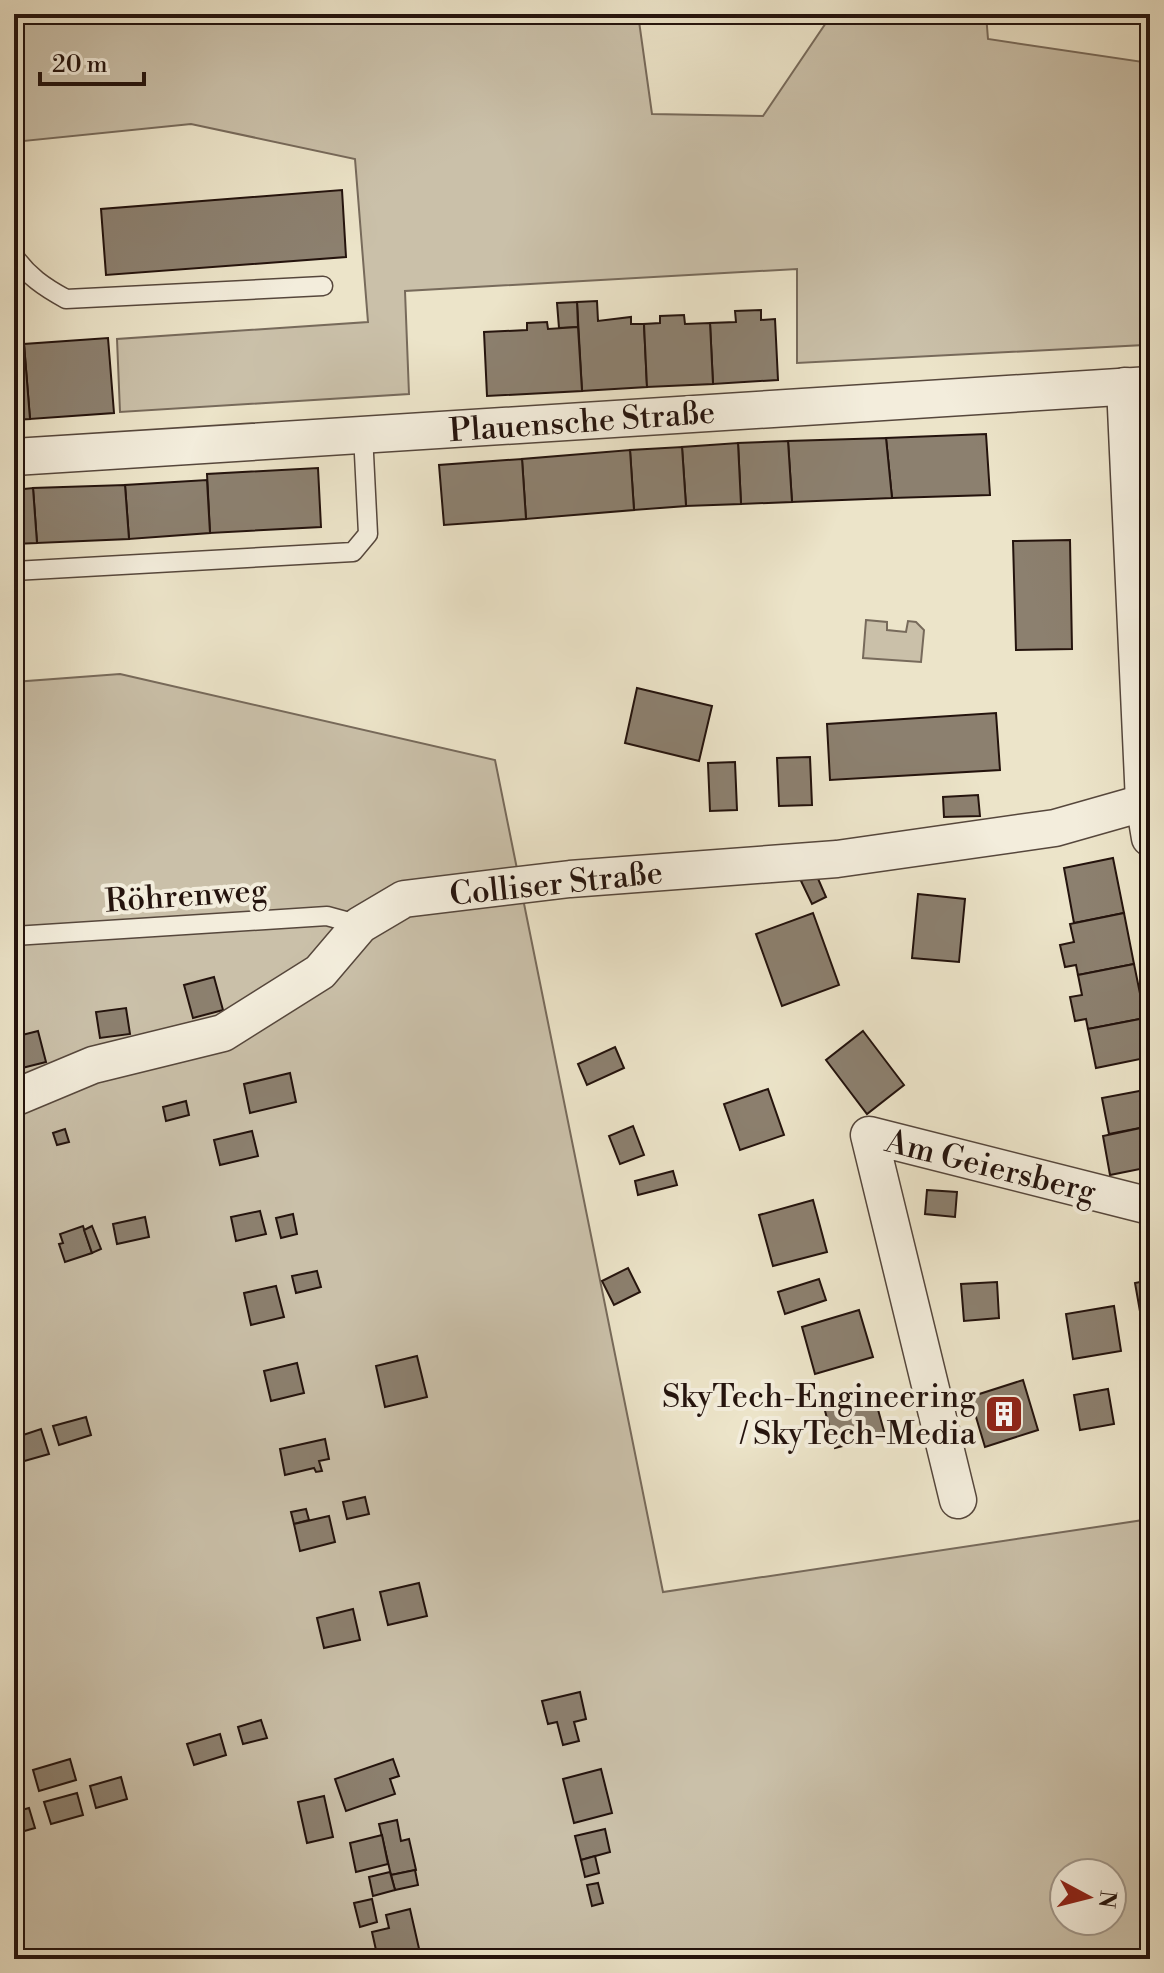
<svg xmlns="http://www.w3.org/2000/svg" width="1164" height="1973" font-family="'Libre Bodoni',serif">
  <rect width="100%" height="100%" fill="#ece4c9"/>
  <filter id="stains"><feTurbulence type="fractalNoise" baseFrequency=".0025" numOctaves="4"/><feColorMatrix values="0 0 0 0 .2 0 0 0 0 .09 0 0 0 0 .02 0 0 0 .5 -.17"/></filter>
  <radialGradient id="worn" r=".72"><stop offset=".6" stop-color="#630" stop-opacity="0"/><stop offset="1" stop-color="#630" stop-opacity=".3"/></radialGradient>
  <g fill="#cac0a9" stroke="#776a5b" stroke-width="2" fill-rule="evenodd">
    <polygon points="14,14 638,14 652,114 763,116 832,14 986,14 988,39 1150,63 1150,226 1145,227 1144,345 797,363 797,269 405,291 409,394 120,412 117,339 368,322 355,159 191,124 14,142"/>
    <polygon points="866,620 887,622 887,630 906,632 908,621 916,622 924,630 921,662 863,658"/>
    <path d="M120,674L495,760L663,1592L1150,1519V1959H14V682ZM1064,1873H1112V1921H1064Z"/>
  </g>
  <g fill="#8c806f" stroke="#24130d" stroke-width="2">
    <polygon points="342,190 346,257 106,275 101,209"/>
    <polygon points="597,301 598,321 631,317 631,324 644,324 647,387 582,391 577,302"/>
    <polygon points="577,302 578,327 559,328 557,303"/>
    <polygon points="761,310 761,320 775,319 778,380 713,384 710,323 736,322 735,311"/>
    <polygon points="684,315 685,324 710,323 713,384 647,387 644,324 660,323 660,316"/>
    <polygon points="547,322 548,329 578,327 582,391 487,396 484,332 527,330 527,323"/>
    <polygon points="108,338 114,413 30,419 24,344"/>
    <polygon points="24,344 30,419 14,420 14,345"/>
    <polygon points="986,434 990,495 892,498 886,438"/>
    <polygon points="886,438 892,498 792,502 788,441"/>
    <polygon points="788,441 792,502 741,504 738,443"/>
    <polygon points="738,443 741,504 686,506 682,447"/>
    <polygon points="682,447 686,506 634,510 630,450"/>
    <polygon points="630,450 634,510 526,519 522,459"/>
    <polygon points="522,459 526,519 444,525 439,465"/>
    <polygon points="318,468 321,527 210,533 207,474"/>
    <polygon points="207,480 210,533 129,539 125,485"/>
    <polygon points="125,485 129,539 37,543 33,488"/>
    <polygon points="33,488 37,543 14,544 14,490"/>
    <polygon points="1070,540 1072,649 1016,650 1013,541"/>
    <polygon points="637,688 712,706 699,761 625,743"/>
    <polygon points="996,713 1000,770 830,780 827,724"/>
    <polygon points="810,757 812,805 779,806 777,758"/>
    <polygon points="735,762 737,810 710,811 708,763"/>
    <polygon points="978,795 980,816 944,817 943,797"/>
    <polygon points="1113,858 1124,913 1074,923 1064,868"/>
    <polygon points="816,874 826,897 812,904 801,881"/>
    <polygon points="918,894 965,899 959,962 912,958"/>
    <polygon points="813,913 839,985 782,1006 756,934"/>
    <polygon points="1124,913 1134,964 1078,975 1076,965 1065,967 1060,945 1074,942 1070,924"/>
    <polygon points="1134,964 1145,1018 1088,1029 1086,1019 1075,1021 1070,997 1082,995 1078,975"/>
    <polygon points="214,977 223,1010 193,1018 184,985"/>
    <polygon points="126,1008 130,1034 100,1038 96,1012"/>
    <polygon points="1145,1018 1150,1057 1096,1068 1088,1029"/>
    <polygon points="38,1031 46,1062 18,1069 14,1053 14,1037"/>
    <polygon points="863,1031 904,1085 867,1114 826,1060"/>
    <polygon points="615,1047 624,1068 587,1085 578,1064"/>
    <polygon points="290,1073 296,1102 250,1113 244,1084"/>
    <polygon points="768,1089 784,1135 740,1150 724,1104"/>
    <polygon points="1150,1089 1150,1126 1109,1134 1102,1098"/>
    <polygon points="186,1101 189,1115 166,1121 163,1107"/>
    <polygon points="633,1126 644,1155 620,1164 609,1136"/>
    <polygon points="1150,1126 1150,1167 1110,1175 1103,1136"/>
    <polygon points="65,1129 69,1142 57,1145 53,1133"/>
    <polygon points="252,1131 258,1156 220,1165 214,1140"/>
    <polygon points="673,1171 677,1185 638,1195 635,1181"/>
    <polygon points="927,1190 957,1192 955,1217 925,1214"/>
    <polygon points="813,1200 827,1252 773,1266 759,1215"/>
    <polygon points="260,1211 266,1234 236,1241 231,1217"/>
    <polygon points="293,1214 297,1234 281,1238 276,1218"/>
    <polygon points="145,1217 149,1237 117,1244 113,1224"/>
    <polygon points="83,1226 92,1253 65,1262 59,1244 63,1243 60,1234"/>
    <polygon points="92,1226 101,1249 92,1253 84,1230"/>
    <polygon points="628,1268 640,1292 614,1305 602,1281"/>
    <polygon points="317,1271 321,1287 296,1293 292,1276"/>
    <polygon points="819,1279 826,1300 785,1314 778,1292"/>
    <polygon points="1150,1280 1150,1368 1135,1283"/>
    <polygon points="997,1282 999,1318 964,1321 961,1284"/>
    <polygon points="276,1286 284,1317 251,1325 244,1293"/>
    <polygon points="1114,1306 1121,1351 1073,1359 1066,1314"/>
    <polygon points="859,1310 873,1357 815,1374 802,1327"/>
    <polygon points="417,1356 427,1397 385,1407 376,1366"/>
    <polygon points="297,1363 304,1393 271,1401 264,1371"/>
    <polygon points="1023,1380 1038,1430 985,1447 970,1397"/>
    <polygon points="1108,1389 1114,1424 1080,1430 1074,1395"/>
    <polygon points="874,1395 885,1435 835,1448 824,1407"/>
    <polygon points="86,1417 91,1435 59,1445 53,1426"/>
    <polygon points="41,1429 49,1454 14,1464 14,1438"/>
    <polygon points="325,1439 329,1459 319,1461 322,1471 316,1472 314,1468 285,1475 280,1449"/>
    <polygon points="365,1497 369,1514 347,1519 343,1502"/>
    <polygon points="306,1509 309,1520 294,1524 291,1512"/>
    <polygon points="329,1516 335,1542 300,1551 294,1524"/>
    <polygon points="419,1583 427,1616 388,1625 380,1592"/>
    <polygon points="353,1609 360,1640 324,1648 317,1618"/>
    <polygon points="580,1692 586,1719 574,1722 579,1741 563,1745 557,1722 548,1724 542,1701"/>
    <polygon points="261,1720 267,1738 243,1744 238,1727"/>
    <polygon points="220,1734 226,1755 194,1765 187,1744"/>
    <polygon points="70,1759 76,1780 39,1791 33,1770"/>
    <polygon points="393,1759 399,1776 390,1779 395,1794 346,1811 335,1779"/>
    <polygon points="601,1769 612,1813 574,1823 563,1779"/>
    <polygon points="121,1777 127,1799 96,1808 90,1786"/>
    <polygon points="16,1779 23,1803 14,1806 14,1780"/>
    <polygon points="77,1793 83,1815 51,1824 44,1802"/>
    <polygon points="324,1796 333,1837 307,1843 298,1802"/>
    <polygon points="29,1808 35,1828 14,1834 14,1812"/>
    <polygon points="397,1820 401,1841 409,1839 416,1870 391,1875 379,1824"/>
    <polygon points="605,1829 610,1852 581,1860 575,1836"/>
    <polygon points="382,1835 388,1864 356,1872 350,1843"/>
    <polygon points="595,1856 599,1873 585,1877 581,1860"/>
    <polygon points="415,1870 418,1885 395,1890 391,1875"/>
    <polygon points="390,1872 395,1890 373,1896 369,1877"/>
    <polygon points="598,1883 603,1903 592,1906 587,1885"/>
    <polygon points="372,1899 377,1922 360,1927 354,1903"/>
    <polygon points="410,1909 420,1953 392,1959 378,1959 372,1932 389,1928 386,1915"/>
  </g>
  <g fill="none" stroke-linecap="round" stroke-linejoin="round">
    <defs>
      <g id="lane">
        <path d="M14,256C28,276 44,287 66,299L323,286"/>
        <polyline points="14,571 353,552 368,534 363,434"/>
        <polyline points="14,936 327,916 360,925"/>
      </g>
      <g id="street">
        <polyline points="1125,386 1144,802 1150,838"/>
        <polyline points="14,457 1150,385"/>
        <polyline points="14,1098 93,1065 223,1033 320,972 360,925 404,899 570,879 837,859 1055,828 1150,801"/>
        <polyline points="958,1500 869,1135 1150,1206"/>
      </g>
    </defs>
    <use href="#lane" stroke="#56473c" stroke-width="21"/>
    <use href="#street" stroke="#56473c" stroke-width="39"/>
    <use href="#lane" stroke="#f3eddc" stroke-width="18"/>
    <use href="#street" stroke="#f3eddc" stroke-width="36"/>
  </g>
  <defs>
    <symbol id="building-square" viewBox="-11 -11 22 22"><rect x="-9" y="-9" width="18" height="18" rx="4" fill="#8f2418" stroke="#f3eddc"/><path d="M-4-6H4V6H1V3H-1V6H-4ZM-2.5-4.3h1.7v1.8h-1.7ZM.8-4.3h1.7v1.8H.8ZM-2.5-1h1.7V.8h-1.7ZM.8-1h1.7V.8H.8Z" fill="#fff"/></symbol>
  </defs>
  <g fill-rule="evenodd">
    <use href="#building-square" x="982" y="1392" width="44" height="44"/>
  </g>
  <g text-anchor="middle" stroke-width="8" stroke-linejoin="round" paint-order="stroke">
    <g font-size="32" fill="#24130d" stroke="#f3eddc">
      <text transform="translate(582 421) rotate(-4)" y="11">Plauensche Straße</text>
      <text transform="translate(556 883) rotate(-6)" y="11">Colliser Straße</text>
      <text transform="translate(186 895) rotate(-4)" y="11">Röhrenweg</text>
      <text transform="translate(991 1166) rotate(14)" y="11">Am Geiersberg</text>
    </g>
    <g font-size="32" fill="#24130d" stroke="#f3eddc" text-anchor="end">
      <text x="976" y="1407">SkyTech-Engineering<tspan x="976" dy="37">/ SkyTech-Media</tspan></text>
    </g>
  </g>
  <rect width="1164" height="1973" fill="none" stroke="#ece4c9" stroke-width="48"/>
  <rect x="16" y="16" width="1132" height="1941" fill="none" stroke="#24130d" stroke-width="4"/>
  <rect x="24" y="24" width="1116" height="1925" fill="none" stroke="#24130d" stroke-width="2"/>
  <g transform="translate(1088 1897) rotate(97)"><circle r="38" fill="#f3eddc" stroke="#a09689" stroke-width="2"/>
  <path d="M0-6L14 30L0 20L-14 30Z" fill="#8f2418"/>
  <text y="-12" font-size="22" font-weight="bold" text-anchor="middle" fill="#24130d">N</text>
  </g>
  <path d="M40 72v12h104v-12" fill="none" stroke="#24130d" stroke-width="4"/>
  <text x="52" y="72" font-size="24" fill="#24130d" stroke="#f3eddc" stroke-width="6" paint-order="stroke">20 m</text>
  <rect width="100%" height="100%" filter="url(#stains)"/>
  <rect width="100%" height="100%" fill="url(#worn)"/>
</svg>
